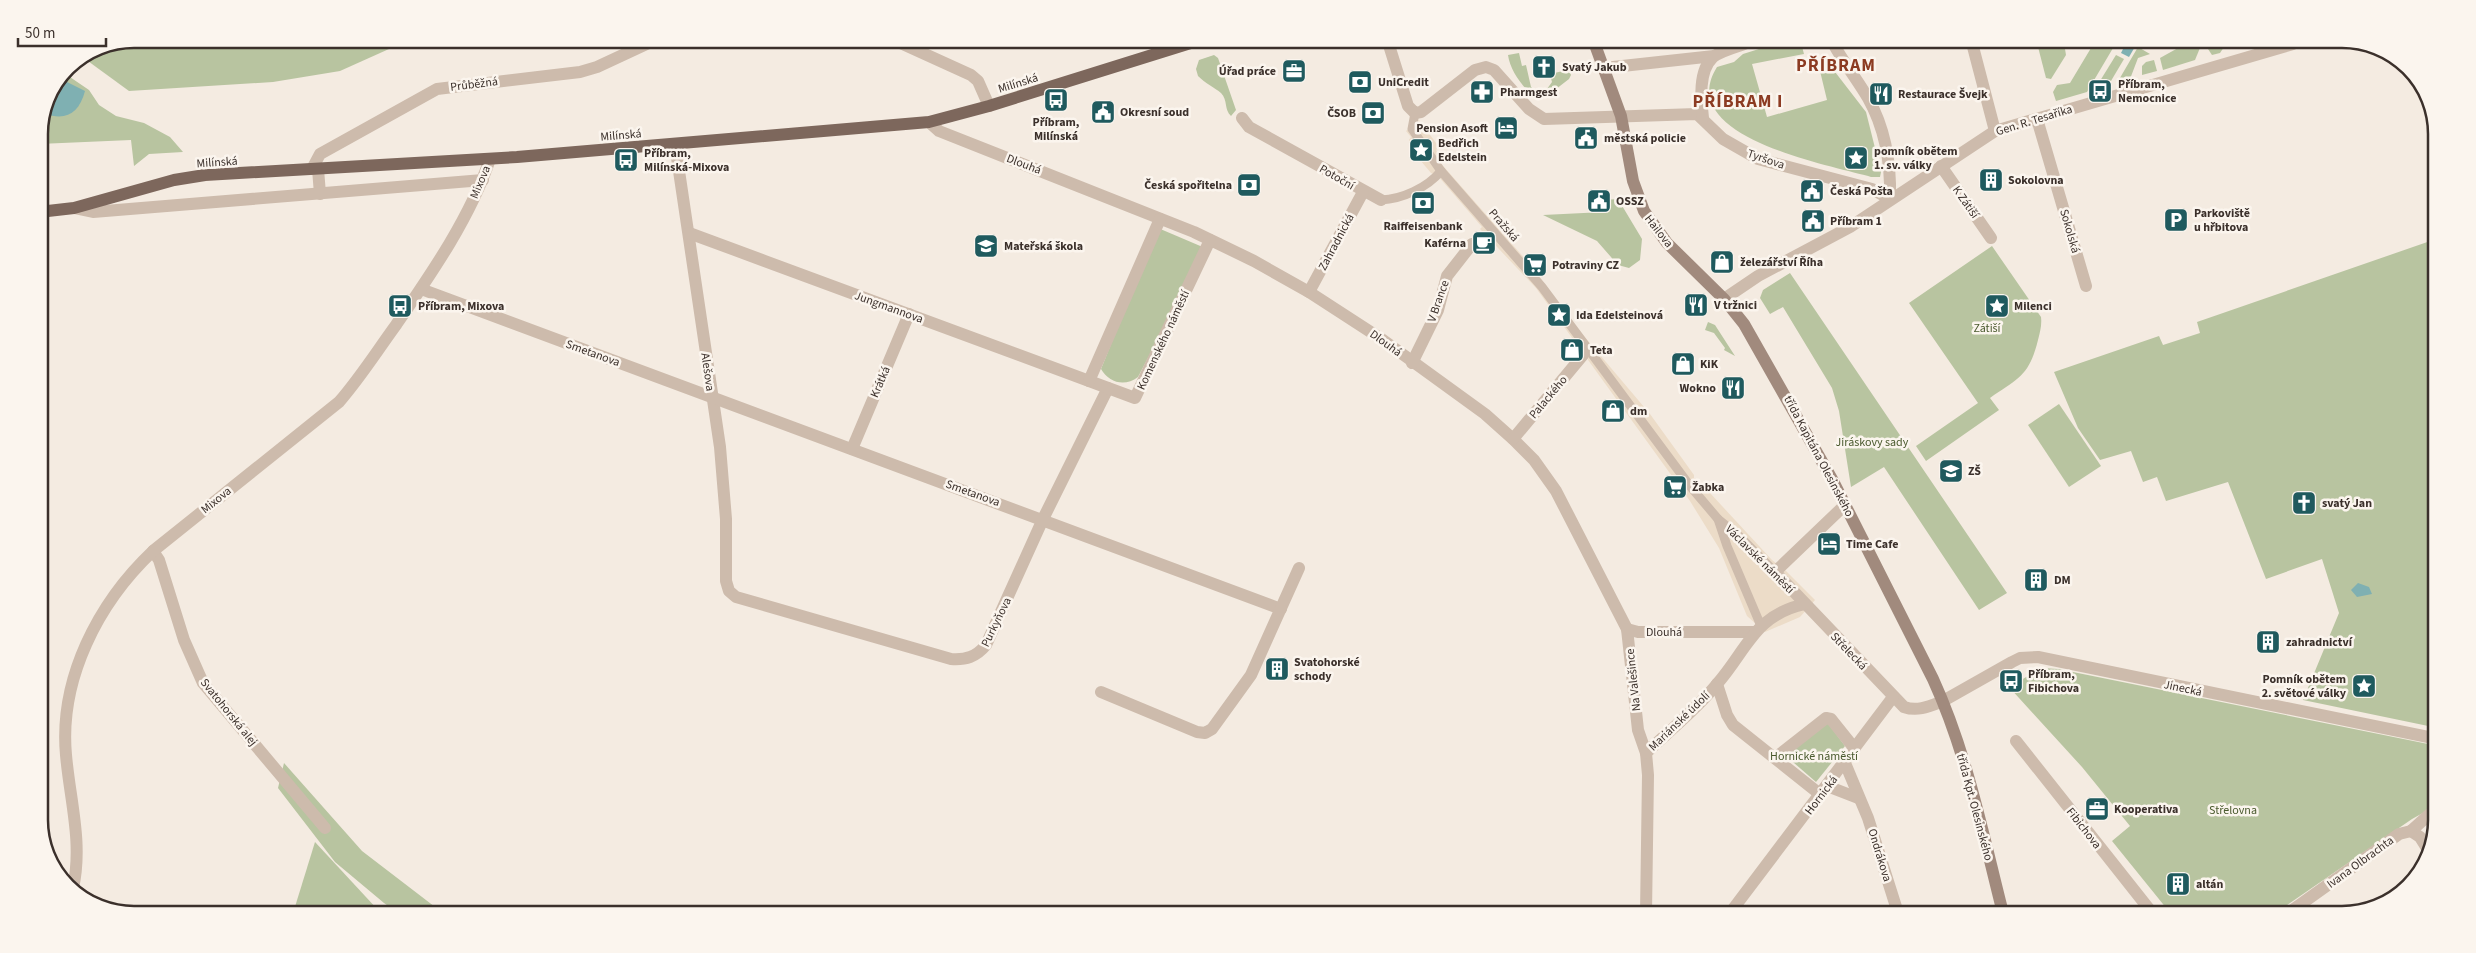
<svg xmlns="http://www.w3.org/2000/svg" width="2476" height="953" font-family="'Source Sans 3',sans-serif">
  <rect width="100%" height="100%" fill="#f4ebe1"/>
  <g fill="#b8c4a0">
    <polygon points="133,39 381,39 389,49 340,71 273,82 129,91 81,56 97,46"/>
    <path d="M1778,43H1801L1804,54L1752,64L1767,117L1827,100L1820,71L1832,68L1866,112L1881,172L1880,177H1871C1829,165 1673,137 1717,67L1734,62L1743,54Z"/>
    <polygon points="2037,43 2064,43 2066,55 2051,79 2046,78"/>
    <polygon points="2094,43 2116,43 2087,92 2056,101 2053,92 2057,85 2070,83"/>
    <polygon points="2187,43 2202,43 2195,60 2163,70 2160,58"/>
    <polygon points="2208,43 2226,44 2220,53 2212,55 2208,49"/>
    <polygon points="2138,47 2150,54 2138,58 2130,79 2117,83"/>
    <path d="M1519,53L1522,66L1526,65L1531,87L1538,92L1547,89L1552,82L1550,74L1563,71L1562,68L1569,70L1571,75L1569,79L1547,96L1534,97C1523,87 1510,71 1508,55Z"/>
    <path d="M1214,55L1218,58L1236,110L1231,116C1224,110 1228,100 1221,93C1215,88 1205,83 1198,76L1196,69L1199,60Z"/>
    <polygon points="2116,55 2124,59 2108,86 2095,89"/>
    <polygon points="2154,60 2157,71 2142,75 2142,66 2146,62"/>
    <polygon points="64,73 89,90 99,105 116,116 144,123 170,137 183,152 149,154 134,166 131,140 39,144 39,127"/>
    <polygon points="1618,199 1642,239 1640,260 1629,268 1618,265 1597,241 1543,215 1604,212 1603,200"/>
    <path d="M1158,228L1205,248L1138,377C1125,387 1109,383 1101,369Z"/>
    <polygon points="2436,239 2433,727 2303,700 2339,613 2322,559 2266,579 2228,482 2166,501 2157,477 2143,482 2131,451 2100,460 2078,428 2054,372 2159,336 2163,345 2200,333 2197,322"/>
    <path d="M1992,246L2041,317C2042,325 2040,332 2038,340C2029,376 2019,378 1990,398L1999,410L1926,461L1916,446L1978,403L1909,303Z"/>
    <polygon points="1790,273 2007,593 1979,610 1884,467 1851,487 1839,411 1832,388 1783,307 1770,314 1760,298 1763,290"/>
    <polygon points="1708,322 1715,325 1735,356 1724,350 1725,348 1714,333 1705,330"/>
    <polygon points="2059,404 2101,466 2069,487 2028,425"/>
    <polygon points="2042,668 2058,669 2433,745 2432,808 2412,819 2274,914 2171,914 2112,841 2130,826 2082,767 2009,687"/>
    <polygon points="1827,722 1845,746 1816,782 1786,756"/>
    <polygon points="284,763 362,851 439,910 394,910 384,903 335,862 278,788"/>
    <polygon points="315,842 378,910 294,910"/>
  </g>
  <polygon fill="#ecdcc8" points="1419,120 1439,147 1436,150 1440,156 1437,159 1534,269 1572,322 1650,414 1694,475 1694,478 1698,480 1772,560 1786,571 1815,600 1800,617 1765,632 1747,616 1719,548 1690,501 1536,288 1480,229 1482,227 1438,176 1431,173 1415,154 1409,140 1411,137 1406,131"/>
  <g fill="#7fb0b2">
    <polygon points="2126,43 2136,45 2129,57 2121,53"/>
    <path d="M61,79L85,91C79,113 67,121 45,114Z"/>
    <polygon points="2358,583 2369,587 2372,594 2357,597 2351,590"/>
  </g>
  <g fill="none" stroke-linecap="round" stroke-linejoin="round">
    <g stroke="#cdbbac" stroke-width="9">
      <polyline points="1415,113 1412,129 1441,171 1542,287 1690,486 1718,519 1739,536 1775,572"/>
      <path d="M1381,200C1402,199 1427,188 1441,171"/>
      <polyline points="1718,519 1727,546 1761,626"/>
    </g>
    <g stroke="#cdbbac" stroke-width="12">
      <polyline points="894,40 971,75 978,81 989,106"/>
      <polyline points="1388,42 1408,106 1415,113 1421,112 1475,70 1486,67 1494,70 1529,109 1544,119 1697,114 1723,139 1758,159 1872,189 1890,199"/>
      <path d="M1833,43C1843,62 1857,79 1868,98C1885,128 1891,165 1890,199"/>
      <polyline points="1972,43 1995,131"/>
      <polyline points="1604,68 1714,56"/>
      <polyline points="1242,118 1249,127 1381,200"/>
      <path d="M1703,118C1701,100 1698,71 1713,57C1722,50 1740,46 1750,42"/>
      <polyline points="2037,119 2086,286"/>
      <polyline points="929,122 939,131 1194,232 1254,261 1309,292 1383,340 1485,414 1513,439 1534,460 1556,491 1627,629 1638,730 1646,753 1648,775 1646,913"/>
      <path d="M675,144L720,447L726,519V581L729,591L736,597L951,659C966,660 976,657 986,645L1043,519L1108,388"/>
      <polyline points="1941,166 1991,238"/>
      <polyline points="312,169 320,154 437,89 580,72 597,67 655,40"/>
      <polyline points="318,169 320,194"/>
      <polyline points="74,208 93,212 483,180"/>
      <polyline points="689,233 1135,398 1210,240"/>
      <polyline points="421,289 1281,609"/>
      <polyline points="1309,292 1363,192"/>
      <polyline points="1724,299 1758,276 1850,227 1995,131 2293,44"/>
      <polyline points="1412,363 1438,310 1447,276 1472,244"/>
      <polyline points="1089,381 1160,219"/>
      <polyline points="1513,439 1583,355"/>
      <polyline points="852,449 909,314"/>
      <path d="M1845,505L1775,572L1904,707C1918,712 1930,706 1943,701"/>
      <polyline points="153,551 159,560 184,640 203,683 325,828"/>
      <polyline points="1627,629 1638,632 1754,632"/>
      <polyline points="1717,684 1727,715 1733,725 1821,795"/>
      <polyline points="1101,692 1197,732 1205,733 1212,729 1251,675 1299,568"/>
      <polyline points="2016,741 2153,914"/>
      <path d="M1646,753C1669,731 1697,709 1717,684C1747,650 1754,615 1805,604"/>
      <polyline points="1775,758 1826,718 1831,719 1855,749"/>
      <polyline points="1845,763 1868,818 1898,913"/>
      <polyline points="1827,786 1858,798"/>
      <polyline points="2411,831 2420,837 2430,853"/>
      <polyline points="2411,831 2432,812"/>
      <polyline points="1730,913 1893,697"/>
      <polyline points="2287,914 2399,834 2411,831"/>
    </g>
    <g stroke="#cdbbac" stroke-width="12">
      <polyline points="1943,701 2012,662 2020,658 2038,657 2433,738"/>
      <path d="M73,888C83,843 70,801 66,755C59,679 98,603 153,551L339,402C360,378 377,351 396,325C431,274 470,218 490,159"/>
    </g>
    <path stroke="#a18a7d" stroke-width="12" d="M1594,42L1621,116L1633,181L1644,211L1667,243L1724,299L1744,324L1833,481L1933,679C1967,753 1983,835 2003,913"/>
    <polyline stroke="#7d675c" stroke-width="12" points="39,212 74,208 174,180 205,175 517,157 929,122 989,106 1197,41"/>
  </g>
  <defs>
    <symbol id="church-square" viewBox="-11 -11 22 22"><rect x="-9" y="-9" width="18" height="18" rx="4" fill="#1f5a5e" stroke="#fbf5ee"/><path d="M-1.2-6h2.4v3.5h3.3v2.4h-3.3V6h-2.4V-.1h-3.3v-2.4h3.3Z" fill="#fff"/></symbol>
    <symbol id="office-square" viewBox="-11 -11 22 22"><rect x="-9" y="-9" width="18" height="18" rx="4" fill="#1f5a5e" stroke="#fbf5ee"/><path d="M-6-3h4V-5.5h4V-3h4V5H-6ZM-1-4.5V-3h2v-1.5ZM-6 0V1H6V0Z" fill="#fff"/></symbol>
    <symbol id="bank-square" viewBox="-11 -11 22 22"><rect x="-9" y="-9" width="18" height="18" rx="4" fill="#1f5a5e" stroke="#fbf5ee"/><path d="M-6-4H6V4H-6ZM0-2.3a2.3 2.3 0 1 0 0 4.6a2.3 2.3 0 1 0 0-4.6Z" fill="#fff"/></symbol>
    <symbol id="bus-square" viewBox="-11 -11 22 22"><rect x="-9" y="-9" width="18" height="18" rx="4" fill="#1f5a5e" stroke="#fbf5ee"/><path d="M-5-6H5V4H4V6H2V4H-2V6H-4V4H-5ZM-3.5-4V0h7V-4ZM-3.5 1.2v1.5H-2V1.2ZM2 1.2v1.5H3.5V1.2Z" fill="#fff"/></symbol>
    <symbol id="pharmacy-square" viewBox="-11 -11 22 22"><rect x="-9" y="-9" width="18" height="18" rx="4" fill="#1f5a5e" stroke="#fbf5ee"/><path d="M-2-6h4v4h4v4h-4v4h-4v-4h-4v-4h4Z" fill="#fff"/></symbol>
    <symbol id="restaurant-square" viewBox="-11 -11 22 22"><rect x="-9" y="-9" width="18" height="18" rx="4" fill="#1f5a5e" stroke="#fbf5ee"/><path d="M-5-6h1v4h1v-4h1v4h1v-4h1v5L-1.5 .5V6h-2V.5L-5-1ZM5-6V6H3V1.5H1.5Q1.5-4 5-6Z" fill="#fff"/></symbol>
    <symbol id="civic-square" viewBox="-11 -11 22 22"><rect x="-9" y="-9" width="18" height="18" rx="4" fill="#1f5a5e" stroke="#fbf5ee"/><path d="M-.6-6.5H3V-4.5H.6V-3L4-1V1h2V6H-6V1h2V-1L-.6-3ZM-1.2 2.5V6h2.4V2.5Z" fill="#fff"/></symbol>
    <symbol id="hotel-square" viewBox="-11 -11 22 22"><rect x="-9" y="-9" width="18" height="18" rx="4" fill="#1f5a5e" stroke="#fbf5ee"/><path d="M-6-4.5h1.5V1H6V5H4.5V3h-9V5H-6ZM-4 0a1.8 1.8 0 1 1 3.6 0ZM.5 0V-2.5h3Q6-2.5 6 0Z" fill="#fff"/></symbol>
    <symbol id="sight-square" viewBox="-11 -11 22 22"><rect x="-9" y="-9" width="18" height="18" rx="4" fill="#1f5a5e" stroke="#fbf5ee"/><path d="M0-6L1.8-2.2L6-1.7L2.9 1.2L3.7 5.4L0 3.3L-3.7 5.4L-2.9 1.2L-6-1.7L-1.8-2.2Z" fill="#fff"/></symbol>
    <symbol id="building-square" viewBox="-11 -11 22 22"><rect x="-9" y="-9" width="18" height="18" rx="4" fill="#1f5a5e" stroke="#fbf5ee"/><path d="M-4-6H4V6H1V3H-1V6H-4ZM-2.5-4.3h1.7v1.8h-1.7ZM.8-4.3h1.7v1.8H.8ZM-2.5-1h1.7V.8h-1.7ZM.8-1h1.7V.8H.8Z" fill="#fff"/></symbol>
    <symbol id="parking-square" viewBox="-11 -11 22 22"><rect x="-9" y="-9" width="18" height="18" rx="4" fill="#1f5a5e" stroke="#fbf5ee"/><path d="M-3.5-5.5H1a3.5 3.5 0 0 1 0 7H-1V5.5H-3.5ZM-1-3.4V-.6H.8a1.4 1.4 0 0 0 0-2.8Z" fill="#fff"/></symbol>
    <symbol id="cafe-square" viewBox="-11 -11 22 22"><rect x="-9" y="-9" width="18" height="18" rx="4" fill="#1f5a5e" stroke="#fbf5ee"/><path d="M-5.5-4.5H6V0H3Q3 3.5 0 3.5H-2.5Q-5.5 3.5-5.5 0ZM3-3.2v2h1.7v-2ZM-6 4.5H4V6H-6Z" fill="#fff"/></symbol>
    <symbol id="school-square" viewBox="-11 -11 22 22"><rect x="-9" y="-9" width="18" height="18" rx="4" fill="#1f5a5e" stroke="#fbf5ee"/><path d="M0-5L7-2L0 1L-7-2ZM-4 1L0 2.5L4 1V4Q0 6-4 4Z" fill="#fff"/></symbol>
    <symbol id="shop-square" viewBox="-11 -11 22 22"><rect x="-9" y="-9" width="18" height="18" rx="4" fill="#1f5a5e" stroke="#fbf5ee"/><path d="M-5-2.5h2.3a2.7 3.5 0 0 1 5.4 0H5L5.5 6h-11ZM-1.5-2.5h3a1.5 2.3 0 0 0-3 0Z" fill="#fff"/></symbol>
    <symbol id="supermarket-square" viewBox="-11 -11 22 22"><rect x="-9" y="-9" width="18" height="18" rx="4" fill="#1f5a5e" stroke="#fbf5ee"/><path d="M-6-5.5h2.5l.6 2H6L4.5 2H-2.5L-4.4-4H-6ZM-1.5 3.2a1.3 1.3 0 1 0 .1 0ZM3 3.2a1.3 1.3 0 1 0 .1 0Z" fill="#fff"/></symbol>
  </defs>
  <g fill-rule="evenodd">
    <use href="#church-square" x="1530" y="53" width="28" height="28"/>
    <use href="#office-square" x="1280" y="57" width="28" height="28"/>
    <use href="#bank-square" x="1346" y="68" width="28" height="28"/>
    <use href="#bus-square" x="2086" y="77" width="28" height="28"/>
    <use href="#pharmacy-square" x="1468" y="78" width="28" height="28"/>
    <use href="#restaurant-square" x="1867" y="80" width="28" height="28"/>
    <use href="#bus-square" x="1042" y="86" width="28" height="28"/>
    <use href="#civic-square" x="1089" y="98" width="28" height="28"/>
    <use href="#bank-square" x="1359" y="99" width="28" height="28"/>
    <use href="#hotel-square" x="1492" y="114" width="28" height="28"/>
    <use href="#civic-square" x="1572" y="124" width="28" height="28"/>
    <use href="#sight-square" x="1407" y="136" width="28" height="28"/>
    <use href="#sight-square" x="1842" y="144" width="28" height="28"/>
    <use href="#bus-square" x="612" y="146" width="28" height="28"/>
    <use href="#building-square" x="1977" y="166" width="28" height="28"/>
    <use href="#bank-square" x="1235" y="171" width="28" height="28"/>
    <use href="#civic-square" x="1798" y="177" width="28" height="28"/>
    <use href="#civic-square" x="1585" y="187" width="28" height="28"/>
    <use href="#bank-square" x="1409" y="189" width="28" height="28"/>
    <use href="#parking-square" x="2162" y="206" width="28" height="28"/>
    <use href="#civic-square" x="1799" y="207" width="28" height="28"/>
    <use href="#cafe-square" x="1470" y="229" width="28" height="28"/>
    <use href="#school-square" x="972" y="232" width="28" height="28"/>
    <use href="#shop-square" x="1708" y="248" width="28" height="28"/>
    <use href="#supermarket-square" x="1521" y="251" width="28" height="28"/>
    <use href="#restaurant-square" x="1682" y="291" width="28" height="28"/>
    <use href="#bus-square" x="386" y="292" width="28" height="28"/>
    <use href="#sight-square" x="1983" y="292" width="28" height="28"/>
    <use href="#sight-square" x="1545" y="301" width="28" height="28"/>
    <use href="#shop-square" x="1558" y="336" width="28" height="28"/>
    <use href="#shop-square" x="1669" y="350" width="28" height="28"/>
    <use href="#restaurant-square" x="1719" y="374" width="28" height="28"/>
    <use href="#shop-square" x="1599" y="397" width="28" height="28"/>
    <use href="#school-square" x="1937" y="457" width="28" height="28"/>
    <use href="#supermarket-square" x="1661" y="473" width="28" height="28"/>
    <use href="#church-square" x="2290" y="489" width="28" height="28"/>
    <use href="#hotel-square" x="1815" y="530" width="28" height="28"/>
    <use href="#building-square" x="2022" y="566" width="28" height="28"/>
    <use href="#building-square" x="2254" y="628" width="28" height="28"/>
    <use href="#building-square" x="1263" y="655" width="28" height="28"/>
    <use href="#bus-square" x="1997" y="667" width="28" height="28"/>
    <use href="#sight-square" x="2350" y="672" width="28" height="28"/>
    <use href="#office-square" x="2083" y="795" width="28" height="28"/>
    <use href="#building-square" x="2164" y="870" width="28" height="28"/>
  </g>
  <g text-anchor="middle" stroke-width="5" stroke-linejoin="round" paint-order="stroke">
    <g font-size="12" font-weight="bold" fill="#3b302b" stroke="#fbf5ee" text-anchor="start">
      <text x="1562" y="71">Svatý Jakub</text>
      <text x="1276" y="75" text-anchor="end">Úřad práce</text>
      <text x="1378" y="86">UniCredit</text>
      <text x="2118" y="88">Příbram,<tspan x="2118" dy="14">Nemocnice</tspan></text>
      <text x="1500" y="96">Pharmgest</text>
      <text x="1898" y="98">Restaurace Švejk</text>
      <text x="1120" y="116">Okresní soud</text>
      <text x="1356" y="117" text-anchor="end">ČSOB</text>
      <text x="1056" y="126" text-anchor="middle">Příbram,<tspan x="1056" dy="14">Milínská</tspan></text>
      <text x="1488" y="132" text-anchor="end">Pension Asoft</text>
      <text x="1604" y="142">městská policie</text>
      <text x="1438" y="147">Bedřich<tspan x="1438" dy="14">Edelstein</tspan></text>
      <text x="1874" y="155">pomník obětem<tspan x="1874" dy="14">1. sv. války</tspan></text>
      <text x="644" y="157">Příbram,<tspan x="644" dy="14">Milínská-Mixova</tspan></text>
      <text x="2008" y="184">Sokolovna</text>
      <text x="1232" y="189" text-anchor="end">Česká spořitelna</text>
      <text x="1830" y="195">Česká Pošta</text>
      <text x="1616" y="205">OSSZ</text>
      <text x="2194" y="217">Parkoviště<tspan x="2194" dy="14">u hřbitova</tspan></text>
      <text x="1830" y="225">Příbram 1</text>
      <text x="1423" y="230" text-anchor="middle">Raiffeisenbank</text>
      <text x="1466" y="247" text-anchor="end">Kaférna</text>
      <text x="1004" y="250">Mateřská škola</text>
      <text x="1740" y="266">železářství Říha</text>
      <text x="1552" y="269">Potraviny CZ</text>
      <text x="1714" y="309">V tržnici</text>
      <text x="418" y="310">Příbram, Mixova</text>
      <text x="2014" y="310">Milenci</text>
      <text x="1576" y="319">Ida Edelsteinová</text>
      <text x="1590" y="354">Teta</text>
      <text x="1700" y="368">KiK</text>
      <text x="1716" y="392" text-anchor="end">Wokno</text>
      <text x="1630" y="415">dm</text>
      <text x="1968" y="475">ZŠ</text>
      <text x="1692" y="491">Žabka</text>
      <text x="2322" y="507">svatý Jan</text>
      <text x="1846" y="548">Time Cafe</text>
      <text x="2054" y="584">DM</text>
      <text x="2286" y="646">zahradnictví</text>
      <text x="1294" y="666">Svatohorské<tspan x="1294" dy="14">schody</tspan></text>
      <text x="2028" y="678">Příbram,<tspan x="2028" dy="14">Fibichova</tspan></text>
      <text x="2346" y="683" text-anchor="end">Pomník obětem<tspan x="2346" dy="14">2. světové války</tspan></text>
      <text x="2114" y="813">Kooperativa</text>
      <text x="2196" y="888">altán</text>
    </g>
    <g font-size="12" fill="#3b302b" stroke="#fbf5ee">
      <text transform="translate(1018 83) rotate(-17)" y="4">Milínská</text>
      <text transform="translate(474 84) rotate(-7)" y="4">Průběžná</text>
      <text transform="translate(2034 120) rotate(-17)" y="4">Gen. R. Tesaříka</text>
      <text transform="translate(621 135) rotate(-5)" y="4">Milínská</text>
      <text transform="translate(1766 159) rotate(19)" y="4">Tyršova</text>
      <text transform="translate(217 162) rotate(-4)" y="4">Milínská</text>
      <text transform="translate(1024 164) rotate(21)" y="4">Dlouhá</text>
      <text transform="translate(1337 177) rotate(30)" y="4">Potoční</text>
      <text transform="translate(480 182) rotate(-67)" y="4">Mixova</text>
      <text transform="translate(1966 202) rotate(55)" y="4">K Zátiší</text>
      <text transform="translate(1504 225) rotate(49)" y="4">Pražská</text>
      <text transform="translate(1659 231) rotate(52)" y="4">Hailova</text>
      <text transform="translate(2070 231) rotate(74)" y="4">Sokolská</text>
      <text transform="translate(1336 242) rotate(-62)" y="4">Zahradnická</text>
      <text transform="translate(1438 301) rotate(-71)" y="4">V Brance</text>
      <text transform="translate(889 307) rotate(20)" y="4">Jungmannova</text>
      <text transform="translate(1163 340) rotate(-65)" y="4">Komenského náměstí</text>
      <text transform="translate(1386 343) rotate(36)" y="4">Dlouhá</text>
      <text transform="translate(593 353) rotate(20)" y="4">Smetanova</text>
      <text transform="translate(708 372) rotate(82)" y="4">Alešova</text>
      <text transform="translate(880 382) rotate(-67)" y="4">Krátká</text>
      <text transform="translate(1548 397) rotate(-50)" y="4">Palackého</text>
      <text transform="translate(1819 456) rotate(62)" y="4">třída Kapitána Olesinského</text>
      <text transform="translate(973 493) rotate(20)" y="4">Smetanova</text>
      <text transform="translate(216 500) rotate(-39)" y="4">Mixova</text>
      <text transform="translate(1760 559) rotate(45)" y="4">Václavské náměstí</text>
      <text transform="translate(996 622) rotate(-64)" y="4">Purkyňova</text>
      <text x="1664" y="636">Dlouhá</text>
      <text transform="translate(1849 651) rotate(46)" y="4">Střelecká</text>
      <text transform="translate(1633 680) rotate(-96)" y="4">Na Valešince</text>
      <text transform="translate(2183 688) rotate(12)" y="4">Jinecká</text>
      <text transform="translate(229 712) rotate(51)" y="4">Svatohorská alej</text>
      <text transform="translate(1679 721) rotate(-44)" y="4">Mariánské údolí</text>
      <text transform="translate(1821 795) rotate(-53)" y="4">Hornická</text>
      <text transform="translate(1975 807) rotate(75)" y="4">třída Kpt. Olesinského</text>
      <text transform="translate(2084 828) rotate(52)" y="4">Fibichova</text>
      <text transform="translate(1880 855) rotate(73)" y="4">Ondrákova</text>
      <text transform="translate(2360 862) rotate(-36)" y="4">Ivana Olbrachta</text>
    </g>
    <g font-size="12" fill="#4a5a2e" stroke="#fbf5ee">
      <text x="1987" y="332">Zátiší</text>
      <text x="1872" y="446">Jiráskovy sady</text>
      <text x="1814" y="760">Hornické náměstí</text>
      <text x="2233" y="814">Střelovna</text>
    </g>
    <g font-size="18" font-weight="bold" letter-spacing="1" fill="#8c3b22" stroke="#fbf5ee">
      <text x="1836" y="71">PŘÍBRAM</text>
      <text x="1738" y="107">PŘÍBRAM I</text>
    </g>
  </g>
  <path d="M0 0H2476V953H0ZM134 48H2342A86 86 0 0 1 2428 134V820A86 86 0 0 1 2342 906H134A86 86 0 0 1 48 820V134A86 86 0 0 1 134 48Z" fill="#fbf5ee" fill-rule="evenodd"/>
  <path fill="none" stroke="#3b302b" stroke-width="2.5" d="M134 48H2342A86 86 0 0 1 2428 134V820A86 86 0 0 1 2342 906H134A86 86 0 0 1 48 820V134A86 86 0 0 1 134 48Z"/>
  <path d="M18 38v8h88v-8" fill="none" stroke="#3b302b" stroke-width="2.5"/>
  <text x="25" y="38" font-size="15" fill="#3b302b" stroke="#fbf5ee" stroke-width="4" paint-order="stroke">50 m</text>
</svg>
